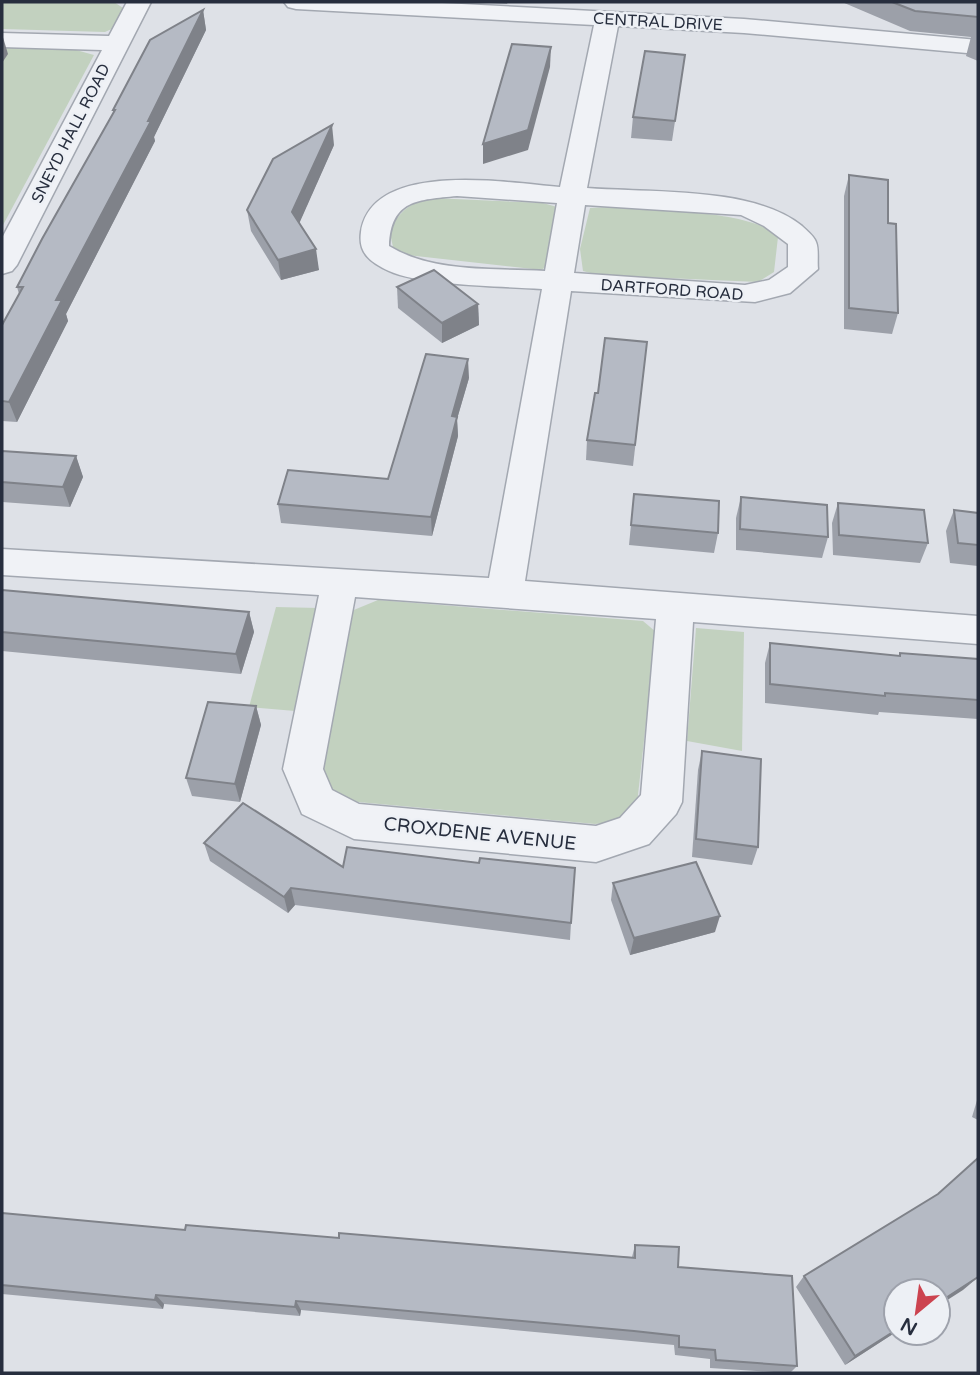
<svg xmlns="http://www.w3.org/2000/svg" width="980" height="1375" font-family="'Varela Round',sans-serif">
  <rect width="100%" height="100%" fill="#dee1e7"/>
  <g fill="#c2d1bf">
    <polygon points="2,2 114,2 123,8 114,28 105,32 2,29"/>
    <polygon points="2,47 76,50 94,55 2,227"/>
    <path d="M432,198L543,203L557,207L550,261L542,270L407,255L393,247L389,229C402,210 410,202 432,198Z"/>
    <path d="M609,207C647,210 756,210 778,237L774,272L758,282L598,275L583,271L580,249L590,208Z"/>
    <polygon points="378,600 643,621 656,632 637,804 622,821 595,824 347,801 329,787 321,769 349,612"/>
    <polygon points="276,607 318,608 295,711 249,707"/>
    <polygon points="696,628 744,632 742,751 687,741"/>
  </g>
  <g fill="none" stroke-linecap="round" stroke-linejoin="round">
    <defs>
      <g id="minor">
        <polygon points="127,2 151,2 17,265 12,271 2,274 2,238 102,50 2,47 2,33 109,36"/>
        <path d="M284,2H423L744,19L978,40V54L744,33L618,26L587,188C650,193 753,186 802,226C806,230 814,236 816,242C819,249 817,261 818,269L790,293L755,302L571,291L525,581L978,616V644L693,622L682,802L676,814L649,844L596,862L354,839L302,814L283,769L319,595L2,575V549L489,578L542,289C502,286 422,286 389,271C370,262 358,253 361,232C372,159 509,183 560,187L594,25L296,9L288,7ZM457,196L557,203L545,271C494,268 433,273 389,246C391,199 418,200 457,196ZM585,205L741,215L764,226L788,244V267L769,280L745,285L574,273ZM355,597L656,619L641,795L620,818L596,826L359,804L332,790L323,769Z"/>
      </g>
    </defs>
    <use href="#minor" stroke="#a3a8b1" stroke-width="3"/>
    <use href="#minor" fill="#f0f2f6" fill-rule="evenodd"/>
  </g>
  <g fill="#9ca0a9">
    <polygon points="471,2 508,2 507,4"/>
    <polygon points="842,2 978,2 978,61 966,56 971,37 910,31"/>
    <polygon points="203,10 206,30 154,137 155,141 66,314 68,321 17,422 2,421 2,325 19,294 17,287 113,113 113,110"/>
    <polygon points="685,55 672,141 631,138 633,117"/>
    <polygon points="334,145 299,223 319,270 281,280 251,231 247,210"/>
    <polygon points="849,175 888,223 898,313 892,334 844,329 844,196"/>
    <polygon points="397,287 478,304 479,325 442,343 398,308"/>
    <polygon points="647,342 633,466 586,460 587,440 598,393"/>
    <polygon points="469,378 457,419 458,436 432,536 281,523 278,504 388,479"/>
    <polygon points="2,451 76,456 83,477 70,507 2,502"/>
    <polygon points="634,494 718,533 714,553 629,545"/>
    <polygon points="741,497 828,537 822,558 736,550 736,518"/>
    <polygon points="838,503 928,543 920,563 833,555 832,523"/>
    <polygon points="954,510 978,513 978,566 950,563 946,531"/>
    <polygon points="2,590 249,612 254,632 241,674 2,651"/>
    <polygon points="770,643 899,656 900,653 978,659 978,719 879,712 878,715 765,703 765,663"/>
    <polygon points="256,706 261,725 240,802 192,796 186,778"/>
    <polygon points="702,751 758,847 752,865 692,857 698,770"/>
    <polygon points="204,843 343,867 571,923 570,940 295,905 288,913 210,861"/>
    <polygon points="613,883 715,932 630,955 611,900"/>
    <polygon points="978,1097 978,1120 972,1117"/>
    <polygon points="938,1194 963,1290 896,1291 896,1332 845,1365 796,1287 804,1276"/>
    <polygon points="2,1213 185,1230 339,1238 632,1257 635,1245 678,1267 797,1366 790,1373 710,1368 710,1359 675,1355 674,1345 301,1310 300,1316 164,1304 163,1309 2,1294"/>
  </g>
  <g fill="#7f8289">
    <polygon points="203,10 206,30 154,137 155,141 66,314 68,321 17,422 9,402 56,300 148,121"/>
    <polygon points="2,34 8,54 2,63"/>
    <polygon points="551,47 550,67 528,150 483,164 483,144"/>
    <polygon points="332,125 334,145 295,233 292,212"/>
    <polygon points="316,249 319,270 281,280 278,260"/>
    <polygon points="478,304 479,325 442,343 442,323"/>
    <polygon points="468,359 469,378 457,419 458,436 432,536 431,517 452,416"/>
    <polygon points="76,456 83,477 70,507 63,487"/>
    <polygon points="249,612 254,632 241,674 236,654"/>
    <polygon points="256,706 261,725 240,802 235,784"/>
    <polygon points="291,888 295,905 288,913 284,897"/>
    <polygon points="720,916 715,932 630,955 634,938"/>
    <polygon points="976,1279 963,1290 938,1306 938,1303"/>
    <polygon points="156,1295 164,1304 163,1309 155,1300"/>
    <polygon points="296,1301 301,1310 300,1316 295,1307"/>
    <polygon points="896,1330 896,1332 845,1365 855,1356"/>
  </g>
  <g fill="#b5bac4" stroke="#7f8289" stroke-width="2">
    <polygon points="892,2 978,2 978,17 915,11"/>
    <polygon points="203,10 148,121 151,121 56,300 62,300 9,402 2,401 2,325 23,287 17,287 42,239 115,110 113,110 150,40"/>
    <polygon points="512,44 551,47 528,130 483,144"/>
    <polygon points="645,51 685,55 675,121 633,117"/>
    <polygon points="332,125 292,212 316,249 278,260 247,210 273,159"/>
    <polygon points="849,175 888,180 888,223 896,224 898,313 849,308"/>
    <polygon points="434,270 478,304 442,323 397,287"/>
    <polygon points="605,338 647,342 635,445 587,440 595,393 598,393"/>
    <polygon points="426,354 468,359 452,416 457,417 431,517 278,504 288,470 388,479"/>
    <polygon points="2,451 76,456 63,487 2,482"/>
    <polygon points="634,494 719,501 718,533 631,525"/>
    <polygon points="741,497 827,505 828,537 740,529"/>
    <polygon points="838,503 924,510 928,543 839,535"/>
    <polygon points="954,510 978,513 978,545 958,543"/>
    <polygon points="2,590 249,612 236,654 2,632"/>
    <polygon points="770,643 900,656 900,653 978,659 978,700 885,693 885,696 770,684"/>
    <polygon points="208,702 256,706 235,784 186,778"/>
    <polygon points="702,751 761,759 758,847 696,839"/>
    <polygon points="243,803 343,867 347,847 479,863 480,858 575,868 571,923 291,888 284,897 204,843"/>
    <polygon points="696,862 720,916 634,938 613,883"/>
    <polygon points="978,1158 978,1277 938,1303 938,1291 896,1291 896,1330 855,1356 804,1276 938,1194"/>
    <polygon points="2,1213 185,1230 186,1225 339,1238 339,1233 635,1258 635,1245 679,1247 678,1267 792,1276 797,1366 716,1360 715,1350 679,1347 679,1336 634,1331 296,1301 295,1307 156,1295 155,1300 2,1285"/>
  </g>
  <g text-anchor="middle" stroke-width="5" stroke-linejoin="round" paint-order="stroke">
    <g font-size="16" fill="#272e3e" stroke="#edf0f5">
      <text transform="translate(658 21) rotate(3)" y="6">CENTRAL DRIVE</text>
      <text transform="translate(70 133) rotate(-63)" y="6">SNEYD HALL ROAD</text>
      <text transform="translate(672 289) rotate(4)" y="6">DARTFORD ROAD</text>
    </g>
    <g font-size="19" fill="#272e3e" stroke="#edf0f5">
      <text transform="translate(480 833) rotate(6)" y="7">CROXDENE AVENUE</text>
    </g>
  </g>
  <rect width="980" height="1375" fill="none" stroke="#272e3e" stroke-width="7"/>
  <g transform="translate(917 1312) rotate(209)"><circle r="33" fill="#edf0f5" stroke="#9ea2ac" stroke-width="2"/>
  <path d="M0-5L12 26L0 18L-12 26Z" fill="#cc434f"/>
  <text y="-10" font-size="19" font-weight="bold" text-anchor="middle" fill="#272e3e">N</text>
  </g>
</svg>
